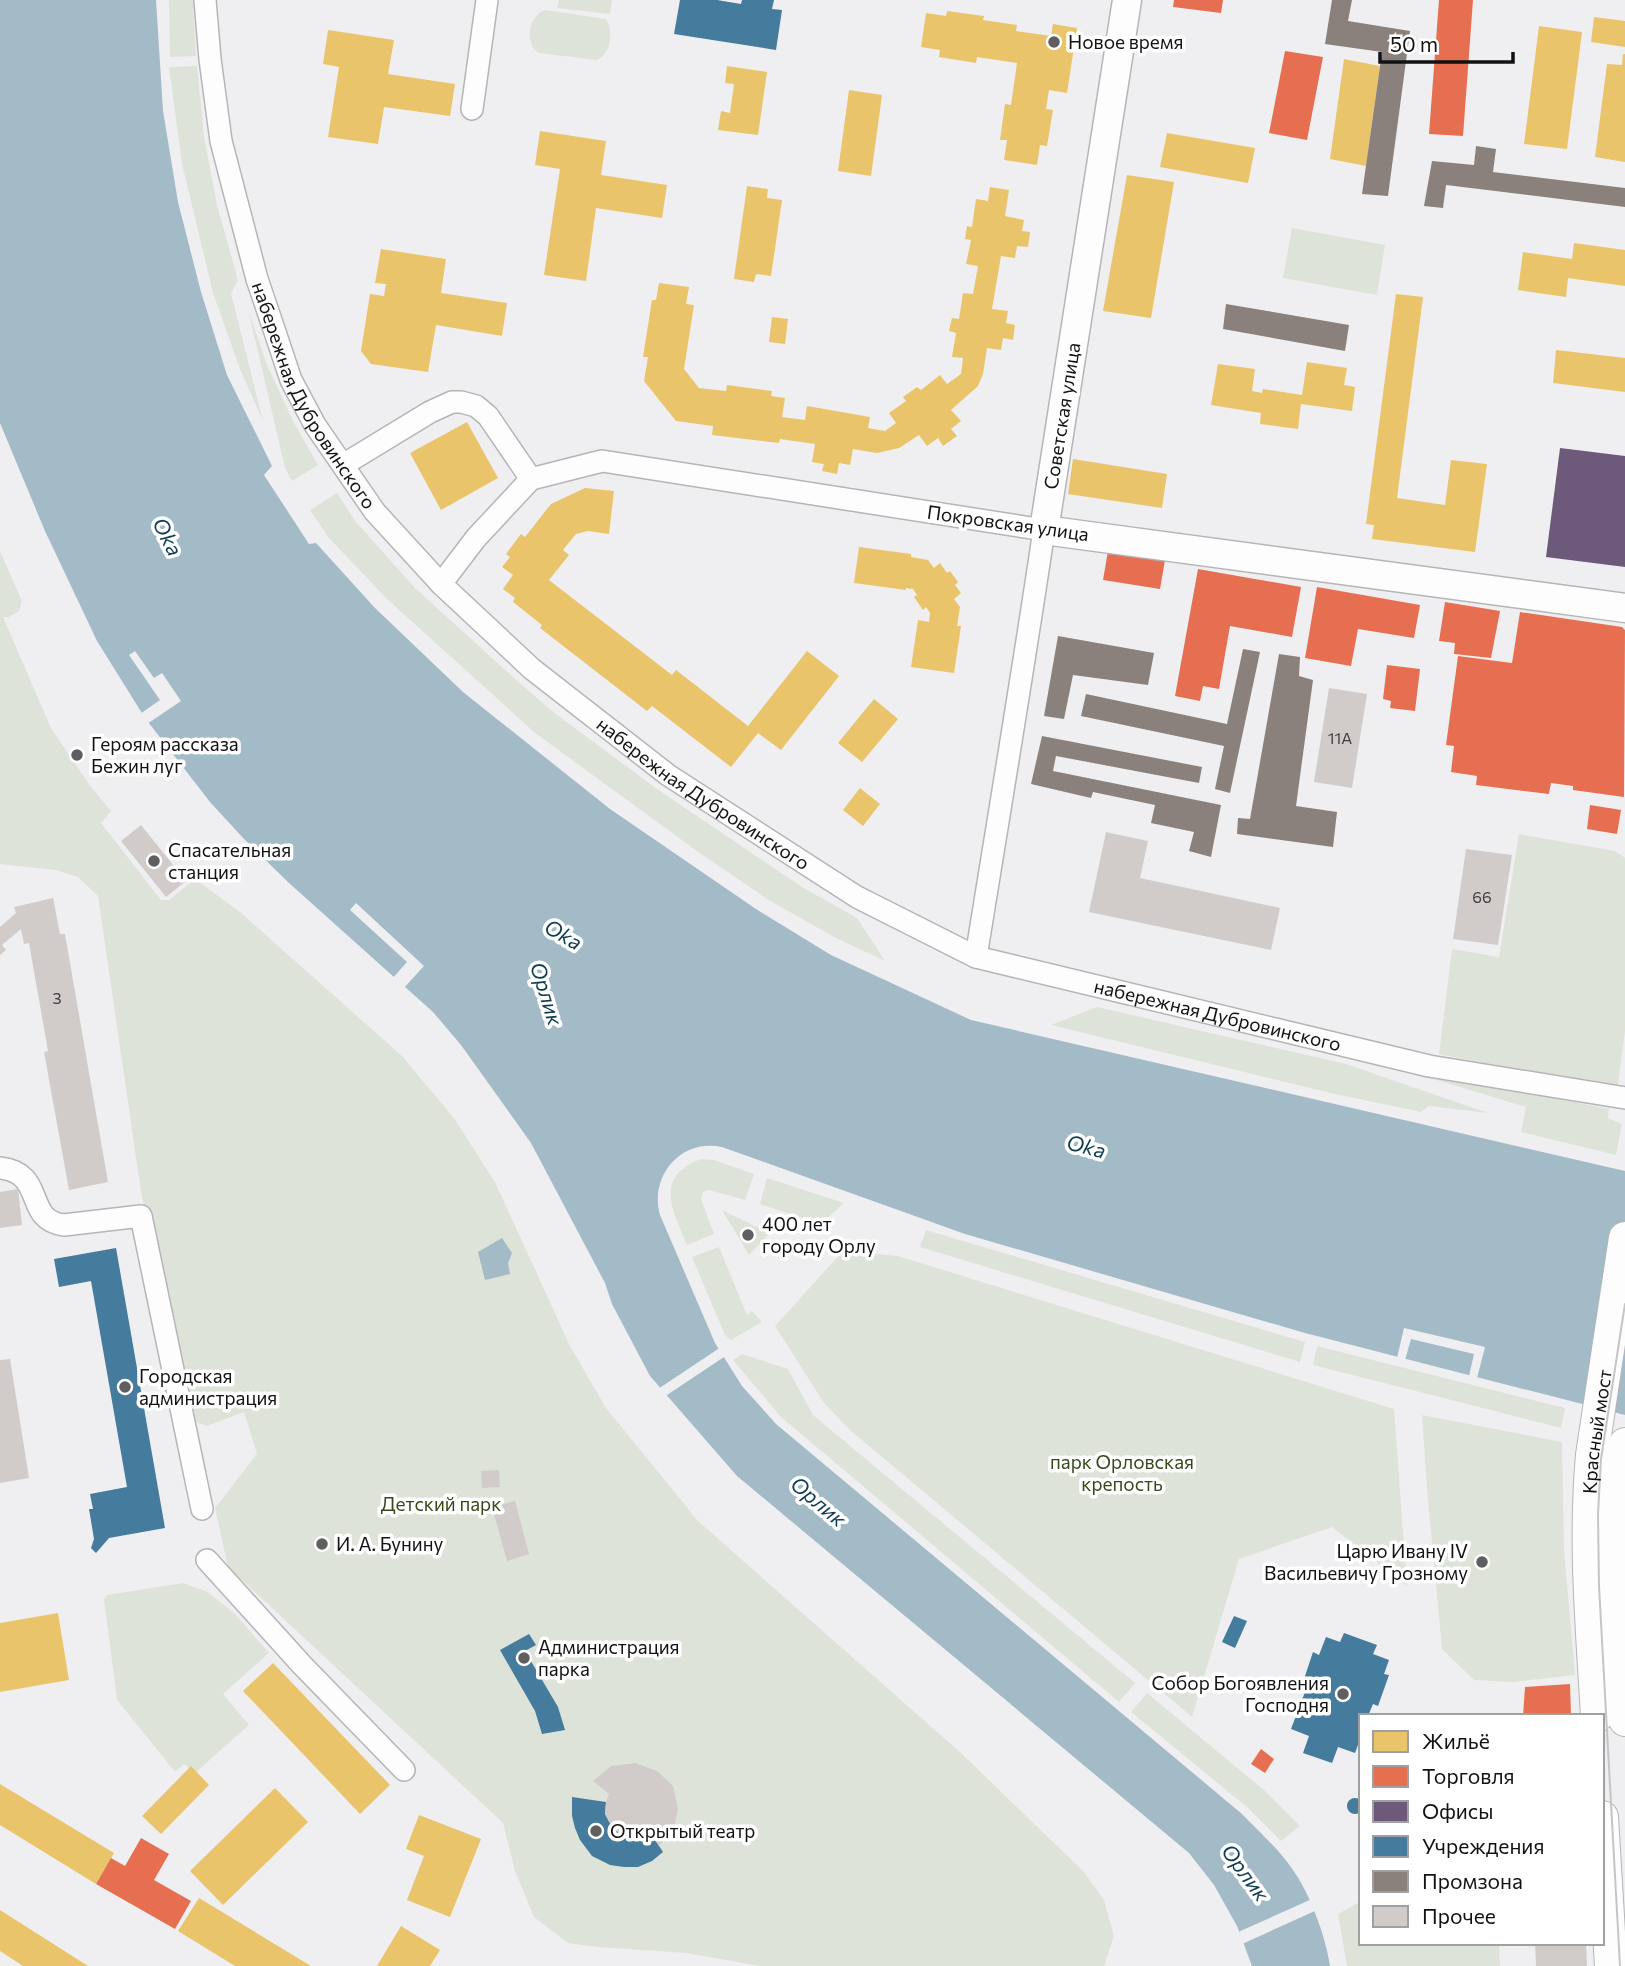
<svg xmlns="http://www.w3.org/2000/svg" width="1625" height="1966" font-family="Commissioner,sans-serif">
  <rect width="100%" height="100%" fill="#efeff2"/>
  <g fill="#dee3d9">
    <polygon points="169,0 193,0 196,56 170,57"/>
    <polygon points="559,0 612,0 610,14 557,8"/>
    <path d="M545,10L606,19C614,30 611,56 596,60L539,53C524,45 528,15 545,10Z"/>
    <polygon points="197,66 204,136 217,205 238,280 231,293 263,421 240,369 213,293 182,164 169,67"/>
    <polygon points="1292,228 1385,245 1377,295 1283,278"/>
    <polygon points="248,309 267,365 294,423 318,465 292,481 285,468"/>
    <polygon points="337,493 356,522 416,589 523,686 556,714 657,789 802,887 857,918 885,961 834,937 767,899 697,851 535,733 387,599 328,537 310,510"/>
    <polygon points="0,551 22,601 19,611 9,617 3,617 51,728 91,787 111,811 101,823 161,900 169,900 195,879 240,912 402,1056 454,1118 495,1182 570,1346 606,1408 698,1521 961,1753 1083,1871 1104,1900 1114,1936 1104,1966 760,1966 686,1953 597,1947 568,1943 534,1917 515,1871 503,1823 228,1567 215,1508 257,1454 244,1412 207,1426 189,1420 141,1192 98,896 78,877 56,870 0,864"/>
    <polygon points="1519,834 1615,851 1625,858 1625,1031 1617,1091 1439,1054 1452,949 1499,957"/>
    <polygon points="1097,1007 1346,1064 1488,1113 1429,1106 1421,1112 1335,1094 1051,1025"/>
    <polygon points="1387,1065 1609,1109 1608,1118 1622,1124 1616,1155 1521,1132 1526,1107"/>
    <path d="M701,1159L714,1160L754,1174L745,1200L709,1190L703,1192L701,1199L714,1234L687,1245C673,1210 653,1177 701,1159Z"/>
    <polygon points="767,1178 844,1203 821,1224 760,1204"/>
    <polygon points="722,1210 769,1233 770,1233 749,1255"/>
    <polygon points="926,1230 1305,1342 1300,1362 920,1247"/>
    <polygon points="719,1247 747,1315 752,1311 762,1322 731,1340 725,1335 692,1257"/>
    <polygon points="843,1251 898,1256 1394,1409 1407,1586 1332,1527 1239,1559 1192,1717 850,1430 824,1403 775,1326"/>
    <polygon points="1317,1346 1565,1408 1561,1428 1313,1365"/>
    <polygon points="742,1354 788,1369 813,1415 1135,1683 1119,1702 781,1417 733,1360"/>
    <polygon points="1422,1415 1562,1442 1564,1550 1575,1675 1514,1682 1474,1680 1442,1649 1427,1489"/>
    <polygon points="183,1583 208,1592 236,1615 269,1653 223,1694 249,1725 195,1773 184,1764 175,1772 117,1700 104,1599 107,1595"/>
    <polygon points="1147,1693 1265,1791 1300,1826 1281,1841 1248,1808 1131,1712"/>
    <polygon points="1361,1901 1361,1943 1499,1943 1500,1966 1347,1966 1338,1914"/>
  </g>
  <g fill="#a3bac7">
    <path d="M0,0H156L163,111L178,202L201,292L227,375L272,466L264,475L309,544L316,543L375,608L463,692L610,809L756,909L831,955L971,1020L1625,1171V1415L1305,1333L965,1234L722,1147C681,1138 649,1176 660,1215L715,1343L742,1386L776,1424L1242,1814C1259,1832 1279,1849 1293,1870C1310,1894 1326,1937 1330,1966H1252L1237,1926L1214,1885L1189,1853L737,1476L650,1376L612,1304L605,1283L531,1143L461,1045L433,1012L289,883L244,839L210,802L145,718L97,641L45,531L0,423Z"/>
    <polygon points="502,1238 512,1253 508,1263 510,1274 485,1280 478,1252"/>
  </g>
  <g fill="#efeff2">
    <polygon points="135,651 154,678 162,673 181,701 147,724 140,714 160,700 129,655"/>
    <polygon points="356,903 424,966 403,989 392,979 407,962 350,910"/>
    <polygon points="1404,1328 1485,1347 1477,1378 1469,1376 1474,1354 1411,1339 1405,1360 1397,1358"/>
    <polygon points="721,1347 727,1355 664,1397 658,1389"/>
    <polygon points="1312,1899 1317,1910 1240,1945 1236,1933"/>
  </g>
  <g fill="#e9c46a">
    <polygon points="947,11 984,16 983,20 1017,25 1016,31 1051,36 1053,24 1077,28 1067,93 1049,90 1046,109 1053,110 1047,146 1040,145 1037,165 1004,160 1007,140 1000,140 1005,104 1011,105 1017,63 977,57 976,63 939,57 940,50 921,47 926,13 946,16"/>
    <polygon points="1594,17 1625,21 1625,47 1591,42"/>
    <polygon points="1539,26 1582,32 1567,149 1524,144"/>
    <polygon points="328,30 394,40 388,74 455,84 450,116 384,107 378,144 328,137 339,67 323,64"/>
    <polygon points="1623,54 1625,54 1625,162 1595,157 1607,64 1622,65"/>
    <polygon points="1344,59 1380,66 1366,166 1330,159"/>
    <polygon points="727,66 767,72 758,135 718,130 721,111 730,113 734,84 725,83"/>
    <polygon points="849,90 882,95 871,176 838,171"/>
    <polygon points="540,131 606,141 601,175 667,185 662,218 596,208 586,281 544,275 560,169 535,165"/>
    <polygon points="1167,133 1255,148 1248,183 1160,167"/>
    <polygon points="1127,175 1174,182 1151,318 1103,311"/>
    <polygon points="747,186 768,189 767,198 782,200 771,276 756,274 754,282 734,279"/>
    <polygon points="990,187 1009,190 1005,216 1024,220 1022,231 1030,232 1028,247 1017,246 1015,258 1001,256 992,309 1008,311 1006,323 1015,325 1013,340 1003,338 1001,350 987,348 983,374 978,386 951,410 961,421 951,429 957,436 943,446 938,438 927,446 919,435 899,448 877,453 853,449 850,465 839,463 837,474 822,471 824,464 812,462 815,444 780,439 779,443 712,435 713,426 676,421 644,381 648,357 643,357 652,300 656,300 659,283 689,287 686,304 694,305 684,369 699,388 726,391 727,385 772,391 771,396 785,398 782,417 805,420 807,406 870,417 868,428 885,431 896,423 889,413 906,401 903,397 917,387 921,390 940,375 947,384 961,374 963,358 952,357 956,333 949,331 952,318 959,319 963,293 973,294 978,266 966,264 971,240 965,239 967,226 972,227 976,199 988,201"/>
    <polygon points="1574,243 1625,250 1625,286 1568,278 1566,297 1518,290 1523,252 1572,259"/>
    <polygon points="381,249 446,259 441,293 507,303 502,336 436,325 428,372 371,364 361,351 370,294 384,296 386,284 375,283"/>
    <polygon points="1396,294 1423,297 1397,498 1445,505 1451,460 1487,464 1475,552 1372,539 1374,525 1366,524"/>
    <polygon points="772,317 788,319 785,344 769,342"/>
    <polygon points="1556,350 1625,358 1625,392 1553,383"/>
    <polygon points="1307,362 1347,368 1344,385 1355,387 1352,411 1301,404 1298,429 1260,424 1261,413 1211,405 1218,364 1255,369 1252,391 1262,393 1263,389 1302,395"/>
    <polygon points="467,422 498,478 441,510 410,453"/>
    <polygon points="1073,459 1167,474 1162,508 1068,494"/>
    <polygon points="585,488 614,491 609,534 588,531 576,534 563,550 569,555 549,580 672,675 676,670 748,726 807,651 839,676 781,750 758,733 731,767 652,706 647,711 540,628 542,625 513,602 515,598 503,589 513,575 502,567 510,557 506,554 521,534 525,537 551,504"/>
    <polygon points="859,547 911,554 911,557 928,560 934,568 940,563 947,573 950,571 958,582 955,585 961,593 954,599 960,607 957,626 961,626 954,673 911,667 918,620 929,622 930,613 926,607 923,610 914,597 917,595 913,589 906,588 906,590 854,583"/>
    <polygon points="874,699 898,719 862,762 838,743"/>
    <polygon points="860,788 880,804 863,826 843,810"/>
    <polygon points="58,1613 69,1680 0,1692 0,1623"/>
    <polygon points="273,1663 390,1785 360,1814 243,1691"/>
    <polygon points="191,1766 209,1785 161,1834 142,1816"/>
    <polygon points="0,1784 114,1853 96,1884 0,1825"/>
    <polygon points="275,1788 308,1822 223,1905 190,1871"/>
    <polygon points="419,1815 481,1839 450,1917 407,1900 424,1856 406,1849"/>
    <polygon points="199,1898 311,1966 235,1966 178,1931"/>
    <polygon points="0,1910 88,1966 23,1966 0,1951"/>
    <polygon points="401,1926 440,1950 430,1966 377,1966"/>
  </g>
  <g fill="#e76f51">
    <polygon points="1174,0 1223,0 1221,13 1173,7"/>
    <polygon points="1439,0 1473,0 1463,136 1429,134"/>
    <polygon points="1285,51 1323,57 1307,140 1269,133"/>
    <polygon points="1108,551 1165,560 1160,589 1103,580"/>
    <polygon points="1198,569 1301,587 1292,637 1230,626 1219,689 1203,686 1200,701 1175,696"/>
    <polygon points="1317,587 1420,605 1414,638 1358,629 1351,666 1305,658"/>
    <polygon points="1445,602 1500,611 1491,658 1454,654 1455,643 1439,641"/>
    <polygon points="1520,612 1622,627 1625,630 1624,797 1573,790 1573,786 1551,783 1549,794 1476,785 1477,776 1451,772 1454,746 1446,745 1458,656 1512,663"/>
    <polygon points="1387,665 1420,669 1415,711 1390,708 1391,701 1383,699"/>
    <polygon points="1590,805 1621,810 1617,834 1587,829"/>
    <polygon points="1570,1684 1571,1716 1523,1716 1525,1687"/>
    <polygon points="1261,1749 1274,1759 1265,1773 1251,1764"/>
    <polygon points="141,1838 169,1854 154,1880 191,1901 175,1929 96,1884 111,1858 125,1866"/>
  </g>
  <polygon fill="#6d597a" points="1560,448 1625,456 1625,567 1546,557"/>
  <g fill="#457b9d">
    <polygon points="680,0 717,0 741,4 742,0 774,0 772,9 782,10 776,50 674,34"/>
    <polygon points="116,1248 165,1528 109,1538 96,1553 91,1548 94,1539 89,1509 93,1509 90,1494 127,1487 91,1281 59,1287 54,1259"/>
    <polygon points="1234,1616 1247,1621 1235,1648 1222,1642"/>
    <polygon points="1344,1633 1377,1645 1373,1654 1389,1660 1384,1674 1389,1675 1378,1706 1373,1704 1368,1716 1361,1716 1361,1737 1355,1753 1338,1747 1332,1763 1303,1753 1309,1736 1291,1729 1308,1684 1303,1682 1313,1652 1319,1655 1326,1637 1340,1642"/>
    <polygon points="529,1634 536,1645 525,1651 558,1707 565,1730 542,1734 535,1711 500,1650"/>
    <polygon points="572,1797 606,1802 605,1814 612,1827 619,1833 632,1836 641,1833 648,1829 663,1852 652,1861 638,1867 624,1867 610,1865 592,1856 580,1840 575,1828 572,1816"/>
    <circle cx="1355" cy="1806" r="8"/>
  </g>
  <g fill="#8a817c">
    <polygon points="1332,0 1352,0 1348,21 1410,31 1388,196 1362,194 1382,52 1325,44"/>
    <polygon points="1476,146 1496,149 1493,172 1625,188 1625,207 1446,185 1443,208 1424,206 1432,161 1474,165"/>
    <polygon points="1226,304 1349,325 1345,351 1223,329"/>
    <polygon points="1058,636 1154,653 1148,685 1073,675 1064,719 1044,716"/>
    <polygon points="1243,649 1260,652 1230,793 1215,789 1224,746 1081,716 1086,694 1227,724"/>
    <polygon points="1279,654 1300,657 1299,676 1313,680 1296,806 1337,812 1333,847 1237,834 1238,818 1250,819"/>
    <polygon points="1042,736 1202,767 1199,783 1056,756 1053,771 1221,805 1211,857 1189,851 1194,832 1151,823 1155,805 1093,792 1091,798 1031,784"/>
  </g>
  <g fill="#d1ccc9">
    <polygon points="1329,688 1367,694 1352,788 1314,782"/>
    <polygon points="141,825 186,881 166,897 121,841"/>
    <polygon points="1106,832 1148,841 1140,878 1280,908 1271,950 1089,912"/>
    <polygon points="1466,849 1512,855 1498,945 1453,939"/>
    <polygon points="53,898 60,934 65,934 108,1182 69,1190 44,1052 48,1051 29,943 24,944 21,929 2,945 6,950 0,955 0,927 16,913 14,907"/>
    <polygon points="18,1189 22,1225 0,1228 0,1192"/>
    <polygon points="10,1359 29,1478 0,1483 0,1360"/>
    <polygon points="499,1470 500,1487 482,1488 481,1471"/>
    <polygon points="515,1501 529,1554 507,1561 492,1507"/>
    <polygon points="635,1763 657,1771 673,1786 678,1809 674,1829 659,1846 648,1829 641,1833 632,1836 619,1833 612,1827 605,1814 606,1802 609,1794 593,1781 611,1766"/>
    <polygon points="1535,1943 1586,1943 1587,1966 1536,1966"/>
  </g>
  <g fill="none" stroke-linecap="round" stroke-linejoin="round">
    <defs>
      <g id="street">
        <path id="s1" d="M205,0L210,59L221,141L257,279L275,332L291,380L315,425L375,512L441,584L532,669L668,775L857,897L976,957L1429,1066L1625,1098"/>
        <polyline points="472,109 487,0"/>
        <polyline points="343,465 430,412 452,402 461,402 476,406 488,416 531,479"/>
        <path d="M441,584L476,538L531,479L602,461L1044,530C1023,672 999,814 976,957"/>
        <path d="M0,1168C47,1173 23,1220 64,1225L141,1216L202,1509"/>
        <polyline points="207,1560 302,1665 404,1770"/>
      </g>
      <polyline id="secondary" points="1127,0 1044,530 1625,608"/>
      <g id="primary">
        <polyline points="1625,1444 1617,1515 1616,1582 1625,1720"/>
        <path id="s2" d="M1597,1716C1592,1629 1584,1542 1592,1455L1625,1238"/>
        <polyline points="1602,1817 1611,1966"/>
      </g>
    </defs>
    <use href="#street" stroke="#b5b5b8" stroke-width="24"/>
    <use href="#secondary" stroke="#b5b5b8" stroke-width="31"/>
    <use href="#primary" stroke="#b5b5b8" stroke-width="34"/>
    <use href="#street" stroke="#fdfdfd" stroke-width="21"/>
    <use href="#secondary" stroke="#fdfdfd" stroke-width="28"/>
    <use href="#primary" stroke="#fdfdfd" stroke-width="32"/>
    <polyline stroke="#c5c5c7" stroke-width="2" points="1620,1966 1599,1586 1598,1514 1601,1459 1625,1304"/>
  </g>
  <g fill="#5f5f62" stroke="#fff" stroke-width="2.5">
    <circle cx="1054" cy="42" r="7"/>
    <circle cx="77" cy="755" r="7"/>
    <circle cx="154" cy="861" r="7"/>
    <circle cx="748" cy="1235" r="7"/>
    <circle cx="125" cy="1387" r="7"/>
    <circle cx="322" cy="1544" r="7"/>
    <circle cx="1482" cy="1562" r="7"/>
    <circle cx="524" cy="1658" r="7"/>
    <circle cx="1343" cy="1694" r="7"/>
    <circle cx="596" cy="1831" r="7"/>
  </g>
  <g text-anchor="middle" stroke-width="7" stroke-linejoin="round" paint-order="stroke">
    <g font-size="16" fill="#424041">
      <text x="1340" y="744">11А</text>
      <text x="1482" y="903">66</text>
      <text x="57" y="1004">3</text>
    </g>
    <g font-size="19" fill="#121214" stroke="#fff" text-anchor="start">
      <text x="1068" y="49">Новое время</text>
      <text x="91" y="751">Героям рассказа<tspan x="91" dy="22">Бежин луг</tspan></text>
      <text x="168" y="857">Спасательная<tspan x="168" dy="22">станция</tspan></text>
      <text x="762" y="1231">400 лет<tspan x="762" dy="22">городу Орлу</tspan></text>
      <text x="139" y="1383">Городская<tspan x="139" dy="22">администрация</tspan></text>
      <text x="336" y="1551">И. А. Бунину</text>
      <text x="1468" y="1558" text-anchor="end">Царю Ивану IV<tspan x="1468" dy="22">Васильевичу Грозному</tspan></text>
      <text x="538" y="1654">Администрация<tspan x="538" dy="22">парка</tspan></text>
      <text x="1329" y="1690" text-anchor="end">Собор Богоявления<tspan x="1329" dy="22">Господня</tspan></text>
      <text x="610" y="1838">Открытый театр</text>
    </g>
    <g font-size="19" fill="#121214" stroke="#fff">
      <text dy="7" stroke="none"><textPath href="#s1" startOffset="415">набережная Дубровинского</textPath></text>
      <text transform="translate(1062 416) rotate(-81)" y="7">Советская улица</text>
      <text transform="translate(1008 523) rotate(8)" y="7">Покровская улица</text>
      <text dy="7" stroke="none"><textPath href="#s1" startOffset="982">набережная Дубровинского</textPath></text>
      <text dy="7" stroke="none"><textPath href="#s1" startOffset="1549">набережная Дубровинского</textPath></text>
      <text dy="7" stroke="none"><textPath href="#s2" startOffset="285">Красный мост</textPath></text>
    </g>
    <g font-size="19" fill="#36491a" stroke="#fff">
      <text x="1122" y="1469">парк Орловская<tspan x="1122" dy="22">крепость</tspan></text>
      <text x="441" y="1511">Детский парк</text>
    </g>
    <g font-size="21" font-style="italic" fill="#0e3c50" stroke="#fff">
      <text transform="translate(167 537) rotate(63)" y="7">Oka</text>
      <text transform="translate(563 935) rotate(30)" y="7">Oka</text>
      <text transform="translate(546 994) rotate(73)" y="7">Орлик</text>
      <text transform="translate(1086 1147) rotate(15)" y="7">Oka</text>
      <text transform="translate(818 1502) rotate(40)" y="7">Орлик</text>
      <text transform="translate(1245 1873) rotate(54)" y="7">Орлик</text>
    </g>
  </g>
  <rect x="1359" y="1714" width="245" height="231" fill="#ffffff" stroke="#a0a0a1" stroke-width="2"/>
  <rect x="1373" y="1731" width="35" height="21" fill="#e9c46a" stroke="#a0a0a1" stroke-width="2"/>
  <text x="1422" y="1749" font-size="21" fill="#121214">Жильё</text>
  <rect x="1373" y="1766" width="35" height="21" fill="#e76f51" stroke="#a0a0a1" stroke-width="2"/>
  <text x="1422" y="1784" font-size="21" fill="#121214">Торговля</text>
  <rect x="1373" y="1801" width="35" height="21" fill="#6d597a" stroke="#a0a0a1" stroke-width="2"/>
  <text x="1422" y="1819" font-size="21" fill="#121214">Офисы</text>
  <rect x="1373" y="1836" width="35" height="21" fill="#457b9d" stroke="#a0a0a1" stroke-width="2"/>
  <text x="1422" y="1854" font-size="21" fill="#121214">Учреждения</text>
  <rect x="1373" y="1871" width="35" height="21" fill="#8a817c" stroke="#a0a0a1" stroke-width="2"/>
  <text x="1422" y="1889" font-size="21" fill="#121214">Промзона</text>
  <rect x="1373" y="1906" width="35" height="21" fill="#d1ccc9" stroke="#a0a0a1" stroke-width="2"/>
  <text x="1422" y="1924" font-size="21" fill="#121214">Прочее</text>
  <path d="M1380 52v10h133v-10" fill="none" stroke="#121214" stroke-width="3.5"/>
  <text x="1390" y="52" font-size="21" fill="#121214" stroke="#ffffff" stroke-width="5" paint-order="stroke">50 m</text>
</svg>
